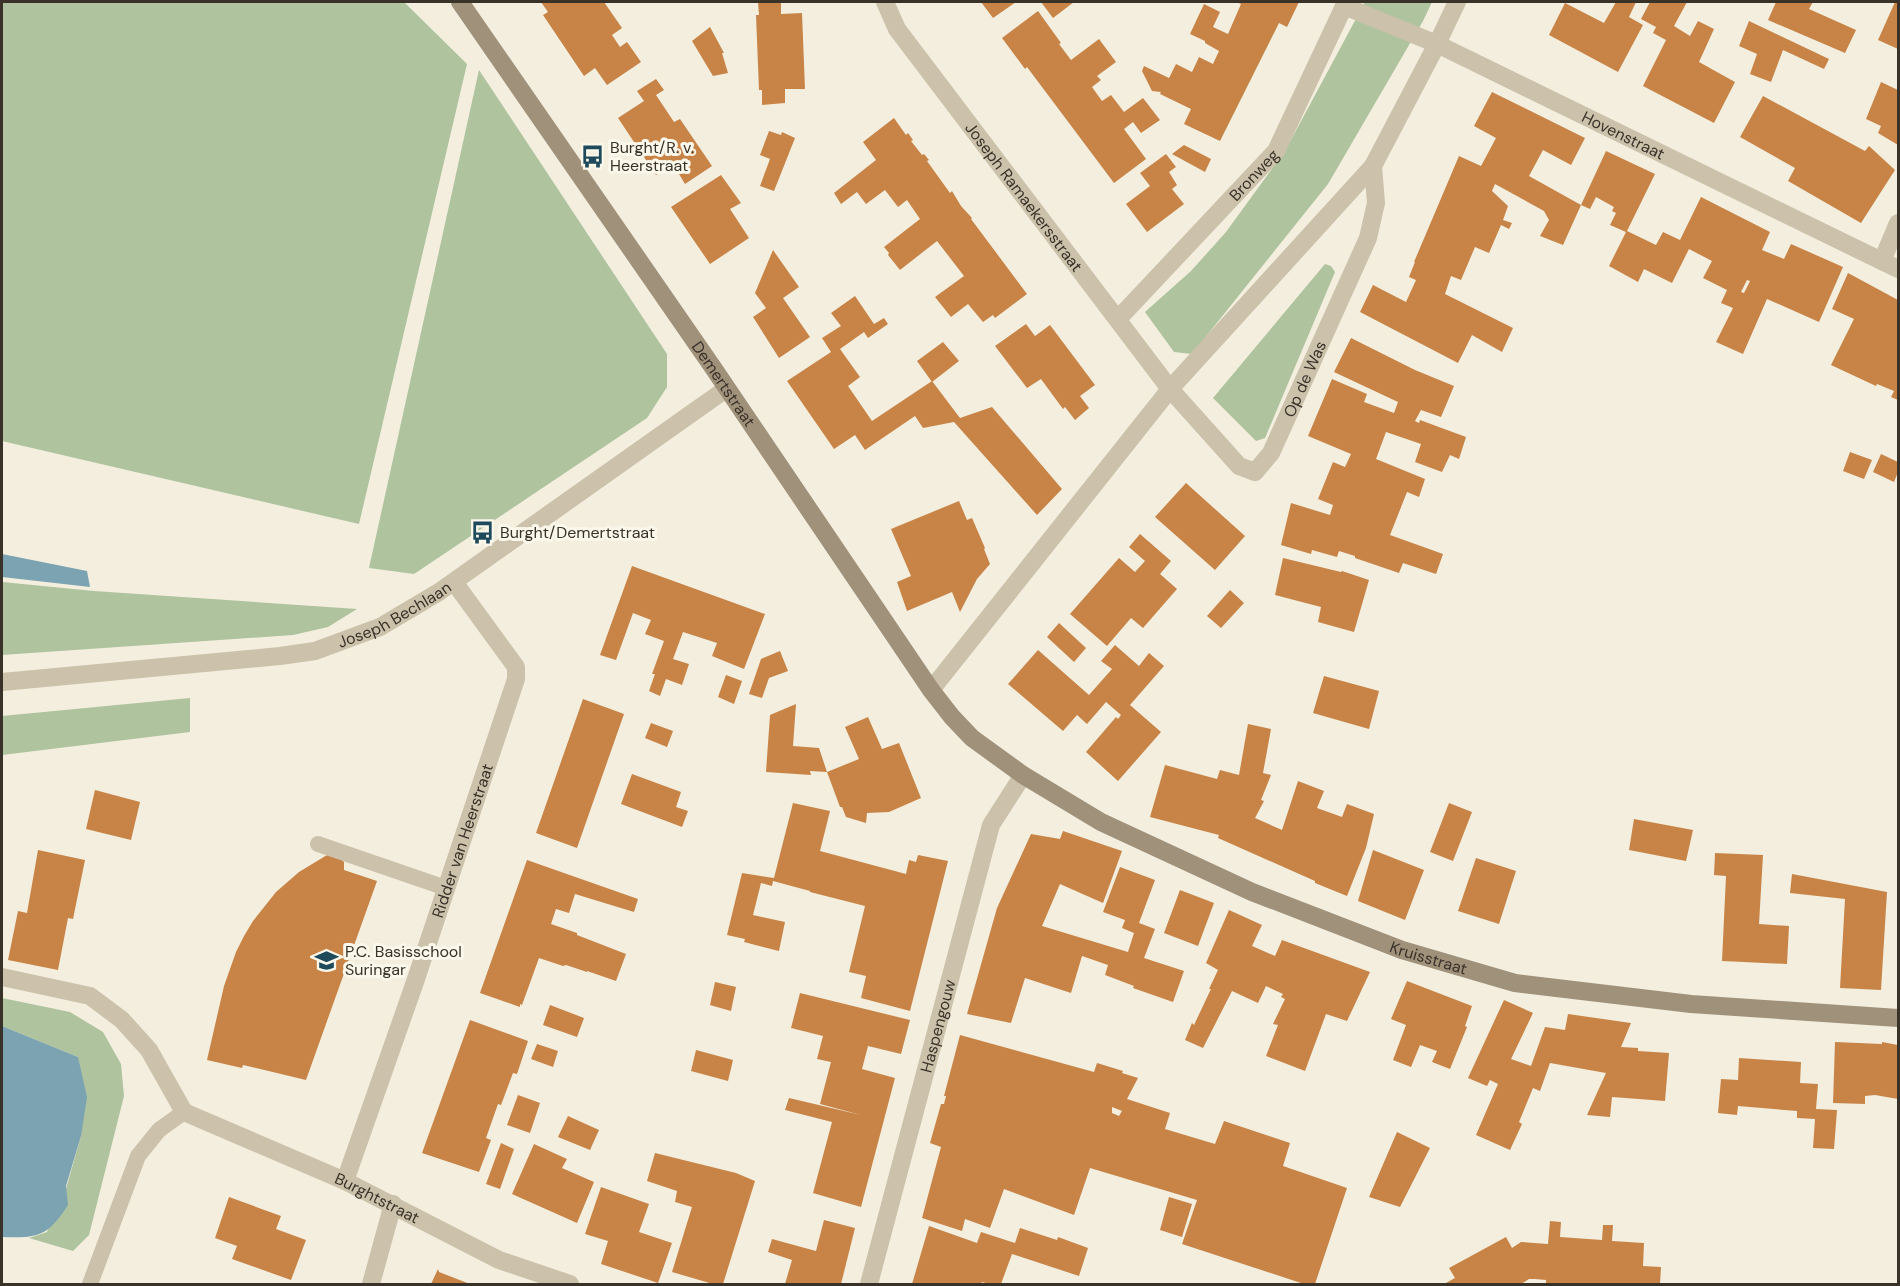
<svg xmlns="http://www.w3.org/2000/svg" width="1900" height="1286" font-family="'DM Sans',sans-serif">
  <rect width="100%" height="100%" fill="#f3eede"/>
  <g fill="#aec39e">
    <polygon points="2,2 404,2 467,64 359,524 2,441"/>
    <polygon points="1365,2 1432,2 1423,21 1328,184 1192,354 1174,352 1145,312 1191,271 1226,232 1285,151"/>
    <polygon points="479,70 667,354 667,387 647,418 414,574 369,568"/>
    <polygon points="1325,264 1331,266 1335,272 1265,438 1256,441 1213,398"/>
    <polygon points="2,582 94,591 357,609 328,627 293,635 2,655"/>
    <polygon points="190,698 190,732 2,755 2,716"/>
    <polygon points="2,998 70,1012 103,1032 121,1064 124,1096 89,1235 73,1251 29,1238 47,1232 66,1189 81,1136 78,1057 2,1026"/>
  </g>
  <g fill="#7ca3b1">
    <polygon points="2,554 87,571 90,587 2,577"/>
    <path d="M2,1026L78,1057L87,1097L81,1136L66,1186L68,1205C47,1237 39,1238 2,1237Z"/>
  </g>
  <g fill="#c88447" fill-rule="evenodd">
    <polygon points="541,2 604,2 622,28 612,35 620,47 627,42 641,62 607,85 595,68 584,76 543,15 548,12"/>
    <polygon points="758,2 781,2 781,14 802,13 805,89 785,89 785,103 762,105 762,90 759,90 756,15 759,15"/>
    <polygon points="981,2 1016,2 993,18"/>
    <polygon points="1041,2 1074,2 1053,18"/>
    <polygon points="1236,2 1299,2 1287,27 1279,23 1220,141 1184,124 1191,109 1160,94 1161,92 1152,91 1142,71 1144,66 1169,78 1176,64 1192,72 1199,57 1213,64 1219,51 1205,43 1205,41 1190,34 1204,4 1220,12 1213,27 1228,34 1241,4"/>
    <polygon points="1616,2 1636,2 1629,17 1643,25 1618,72 1549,35 1565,3 1604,23"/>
    <polygon points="1650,2 1687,2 1674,26 1690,36 1698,21 1714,29 1699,62 1735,82 1714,123 1643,86 1666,40 1653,33 1656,27 1641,19"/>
    <polygon points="1776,2 1813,2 1809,9 1856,30 1845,53 1768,20"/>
    <polygon points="1895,2 1898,2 1898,49 1878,40"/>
    <polygon points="1038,11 1061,43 1059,44 1071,60 1099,39 1116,62 1097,76 1101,80 1092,87 1102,101 1111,95 1124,112 1143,98 1160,120 1141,133 1133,122 1124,129 1146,159 1114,183 1027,67 1025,69 1002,38"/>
    <polygon points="1749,21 1829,59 1824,69 1783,50 1771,82 1750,74 1757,54 1739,46"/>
    <polygon points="710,27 724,53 722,53 728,73 713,76 692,41"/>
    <polygon points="656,79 664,90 656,95 674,122 680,119 712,166 685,184 673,164 656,175 618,118 644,101 637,91"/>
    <polygon points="1881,82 1898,90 1898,145 1878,133 1881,126 1866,119"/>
    <polygon points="1492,92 1585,138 1571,165 1543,150 1529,176 1581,205 1563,245 1540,236 1549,220 1544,211 1495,184 1492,191 1508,206 1503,220 1512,223 1509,229 1501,225 1489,253 1475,247 1461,280 1451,276 1445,294 1513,328 1502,352 1472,335 1458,363 1360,312 1373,285 1406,302 1416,280 1409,277 1415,262 1414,262 1459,156 1481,166 1496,138 1474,126"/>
    <polygon points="1763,96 1865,151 1869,146 1895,170 1861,223 1788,181 1795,168 1740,137"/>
    <polygon points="894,118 906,135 908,133 913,140 911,141 922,155 924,154 929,160 927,161 950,193 952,191 961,206 972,218 971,219 1027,294 995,318 993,315 983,322 968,304 951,317 935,297 964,276 937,241 900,270 888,255 889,253 884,247 920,219 907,200 898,207 885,190 866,204 857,192 841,204 834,193 876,160 863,142"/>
    <polygon points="769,131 781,135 782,132 795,138 774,191 760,186 770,159 760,155"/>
    <polygon points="1184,145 1211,159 1205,172 1172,154"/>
    <path d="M1606,151L1655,174L1627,231L1656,245L1663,232L1680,240L1701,197L1770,232L1762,250L1784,259L1791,244L1843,267L1819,322L1767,299L1743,354L1716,342L1733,308L1721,303L1727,290L1703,278L1712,261L1689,249L1672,283L1644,269L1638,282L1609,266L1626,232L1610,225L1616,213L1612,211L1614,207L1596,197L1590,209L1581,205ZM1747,280L1750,281L1744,293L1741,292Z"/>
    <polygon points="1166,154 1176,167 1169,172 1177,185 1172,189 1184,204 1147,232 1126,204 1150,186 1140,173"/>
    <polygon points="721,175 741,203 730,209 749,238 710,264 671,207"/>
    <polygon points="773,250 799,287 783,298 810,337 779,358 753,317 766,308 755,293"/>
    <polygon points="1848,273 1898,300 1898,400 1891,397 1894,391 1877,384 1876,386 1831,365 1854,319 1832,309"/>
    <polygon points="855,296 874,324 884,318 888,324 868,338 864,332 840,349 860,377 848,386 872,421 932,381 960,418 992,407 1062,489 1037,515 954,422 923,428 915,416 865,450 855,435 834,449 787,381 831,352 822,338 841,326 831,313"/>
    <polygon points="1026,324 1035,336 1050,325 1095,385 1080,396 1089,408 1075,420 1065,407 1063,409 1041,379 1027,388 995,346"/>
    <polygon points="1351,338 1415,370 1454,386 1441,417 1421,410 1415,421 1419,423 1420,420 1466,437 1459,459 1450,455 1442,472 1415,462 1421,444 1386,432 1376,459 1425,479 1419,497 1407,492 1390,535 1443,554 1436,574 1403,563 1399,573 1355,558 1355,556 1339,551 1337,557 1312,550 1311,554 1281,545 1291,503 1330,515 1333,505 1318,499 1333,462 1345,467 1351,454 1308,436 1332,379 1367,394 1364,402 1394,413 1398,402 1334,372"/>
    <polygon points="943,342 959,361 932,382 917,361"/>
    <polygon points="1850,452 1872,460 1864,479 1843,471"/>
    <polygon points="1881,454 1898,462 1898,472 1894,482 1873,472"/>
    <polygon points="1186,483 1245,536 1215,570 1155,517"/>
    <polygon points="959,501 967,520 972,518 985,548 984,549 990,564 977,579 960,612 952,592 907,611 897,582 911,576 891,529"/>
    <polygon points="1140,534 1171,561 1160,574 1177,589 1143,628 1131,618 1107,646 1070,614 1119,558 1135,572 1145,561 1129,547"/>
    <polygon points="1283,558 1341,572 1342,571 1369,580 1354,632 1318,622 1321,607 1275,595"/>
    <polygon points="632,566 765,614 744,669 712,656 717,643 683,632 673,659 689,664 682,685 666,679 660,696 649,691 655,674 652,674 664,641 645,634 651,620 633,613 616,660 600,655"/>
    <polygon points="1230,590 1244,603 1221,628 1207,616"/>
    <polygon points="1059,623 1086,648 1074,662 1047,637"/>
    <polygon points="1115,645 1139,666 1149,653 1164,666 1130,705 1161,732 1118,781 1086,752 1116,717 1118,719 1121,715 1106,702 1087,724 1077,715 1063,731 1008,684 1038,650 1089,695 1112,669 1101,661"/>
    <polygon points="780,651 788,671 769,678 762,698 749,694 761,659"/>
    <polygon points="726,675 742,681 734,704 718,697"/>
    <polygon points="1324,676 1379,691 1369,729 1313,713"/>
    <polygon points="583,699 624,714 577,848 536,833"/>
    <polygon points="796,704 793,746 819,748 827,772 810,771 811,775 766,772 770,715"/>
    <polygon points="868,717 882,749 899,743 921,798 889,812 867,813 866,823 846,817 842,807 840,807 827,772 859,759 845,727"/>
    <polygon points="651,723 673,731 667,747 645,738"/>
    <polygon points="1248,724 1271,729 1263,773 1271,775 1261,800 1264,801 1255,818 1282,830 1298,781 1324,791 1317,808 1342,817 1347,804 1374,814 1366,848 1347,896 1315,883 1315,881 1218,838 1219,835 1150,817 1165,765 1217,779 1220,770 1239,775"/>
    <polygon points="632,774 681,792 676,807 688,811 682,827 621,804"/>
    <polygon points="95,790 140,802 131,840 86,829"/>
    <polygon points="793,803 830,811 820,851 906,874 909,860 916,862 918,855 948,861 910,1011 861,998 866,976 849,972 865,906 810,892 810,891 773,881 772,886 761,883 753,915 785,922 779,951 744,942 745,939 727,935 742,873 774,878"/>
    <polygon points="1449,803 1472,812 1453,861 1430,852"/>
    <polygon points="1634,819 1693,830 1686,861 1629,850"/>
    <polygon points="1063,831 1122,851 1103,903 1060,884 1042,926 1128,952 1134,933 1122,928 1125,920 1103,912 1120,867 1155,880 1139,923 1155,929 1144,958 1184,971 1173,1002 1133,988 1134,986 1105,975 1108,965 1082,956 1071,993 1025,978 1011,1023 967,1014 997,908 1031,834 1060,839"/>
    <polygon points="38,850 85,860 73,919 68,918 58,970 8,960 18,911 27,913"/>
    <polygon points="1373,850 1424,870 1405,920 1358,901"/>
    <polygon points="1715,853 1763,855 1759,924 1789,926 1787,964 1722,961 1726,876 1714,875"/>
    <polygon points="327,855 339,857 344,862 344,870 377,881 306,1080 243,1065 242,1068 207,1060 224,986 236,952 244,936 253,921 276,892 299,872"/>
    <polygon points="1476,858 1516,871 1499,924 1458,911"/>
    <polygon points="527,860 638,899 634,912 575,894 569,913 556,909 551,924 577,933 577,935 626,954 616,981 587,971 587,972 566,965 563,966 539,958 522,1005 520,1004 520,1007 480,993"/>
    <polygon points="1792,874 1887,892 1881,990 1840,988 1845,899 1790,893"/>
    <polygon points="1180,890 1214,903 1198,946 1164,933"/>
    <polygon points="1229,910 1262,925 1252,946 1275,956 1282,940 1370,972 1347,1021 1326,1014 1305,1071 1266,1056 1278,1025 1273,1024 1285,999 1281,997 1283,994 1266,986 1258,1003 1232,991 1203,1048 1185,1040 1192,1023 1194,1025 1211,989 1209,989 1218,970 1206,963"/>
    <polygon points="1407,981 1472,1006 1465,1026 1467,1027 1450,1069 1432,1062 1437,1051 1420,1045 1411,1067 1393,1060 1406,1025 1391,1019"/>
    <polygon points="715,982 736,987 731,1011 710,1005"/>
    <polygon points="800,993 910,1020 901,1054 868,1046 862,1069 895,1078 861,1207 813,1193 832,1122 785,1110 789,1098 861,1115 820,1104 831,1062 817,1059 823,1036 791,1028"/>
    <polygon points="1504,1000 1533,1013 1511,1059 1531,1066 1545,1027 1565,1030 1568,1014 1631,1023 1621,1047 1638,1048 1638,1051 1669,1053 1665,1101 1612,1097 1610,1117 1587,1115 1606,1073 1550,1063 1540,1091 1533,1088 1519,1122 1522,1124 1510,1150 1476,1135 1498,1084 1490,1080 1487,1086 1468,1078"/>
    <polygon points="550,1005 584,1018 577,1037 543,1025"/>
    <polygon points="470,1020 528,1041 517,1074 513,1073 501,1105 498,1104 486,1138 491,1140 479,1172 422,1153"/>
    <path d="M960,1035L1094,1072L1097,1063L1123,1071L1122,1073L1138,1078L1127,1099L1170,1113L1165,1129L1215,1144L1224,1121L1290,1143L1283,1166L1347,1188L1315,1284H1304L1182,1244L1197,1200L1090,1168L1074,1215L1004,1189L990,1228L965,1219L962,1231L922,1218L941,1147L930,1143L941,1104H944L946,1096H944ZM1112,1107L1122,1111L1119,1116L1112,1113Z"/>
    <polygon points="1835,1042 1882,1044 1882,1042 1898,1045 1898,1099 1875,1095 1865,1096 1865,1104 1833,1103"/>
    <polygon points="537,1044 558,1051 553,1067 531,1059"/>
    <polygon points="696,1050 733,1060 728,1081 691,1071"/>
    <polygon points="1739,1058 1801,1062 1800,1083 1818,1084 1816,1109 1837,1110 1834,1149 1813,1148 1815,1119 1797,1118 1797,1111 1738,1106 1737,1115 1718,1113 1721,1079 1738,1080"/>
    <polygon points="518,1095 540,1103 530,1133 507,1125"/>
    <polygon points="568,1116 599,1130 590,1150 558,1137"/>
    <polygon points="1397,1132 1430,1148 1400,1207 1369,1197"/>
    <polygon points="501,1143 514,1149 500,1189 486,1184"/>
    <polygon points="534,1144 567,1159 562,1168 594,1182 577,1223 512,1194"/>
    <polygon points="655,1153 736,1173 755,1181 723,1284 713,1284 672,1272 692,1207 675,1202 677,1191 647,1181"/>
    <polygon points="601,1187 649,1204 639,1232 672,1243 658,1283 601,1264 608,1241 585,1234"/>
    <polygon points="229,1197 281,1216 276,1229 306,1240 291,1280 232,1259 237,1246 215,1238"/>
    <polygon points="1169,1197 1192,1204 1182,1237 1160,1230"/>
    <polygon points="824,1220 855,1228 841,1284 785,1284 792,1260 768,1252 772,1239 816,1251"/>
    <polygon points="1550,1221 1561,1222 1560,1237 1602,1240 1603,1225 1613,1225 1612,1241 1644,1243 1643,1266 1661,1267 1660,1284 1546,1284 1546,1280 1535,1279 1529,1279 1521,1284 1444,1284 1455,1278 1449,1268 1506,1237 1512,1248 1521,1242 1548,1244"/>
    <polygon points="929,1226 977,1243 981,1232 1015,1243 1020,1228 1057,1240 1058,1237 1088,1248 1079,1276 1012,1254 1001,1284 989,1284 982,1282 981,1284 912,1284"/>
    <polygon points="438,1269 439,1272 470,1284 431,1284"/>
  </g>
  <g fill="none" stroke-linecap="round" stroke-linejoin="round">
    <g stroke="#ccc1aa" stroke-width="16">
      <polyline points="318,844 446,888"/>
      <polyline points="90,1284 138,1156 159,1130 184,1112"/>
    </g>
    <g stroke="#ccc1aa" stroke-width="18">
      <path id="s1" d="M885,2L897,29L1170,389L1239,466L1255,472L1271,453L1368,238L1376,203L1373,166"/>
      <path id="s2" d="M1344,6L1437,44L1898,269"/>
      <polyline points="1882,261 1898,223"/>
      <path id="s3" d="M1118,319L1276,151L1346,2"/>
      <path id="s4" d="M2,682L280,656L315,651L380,627L439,592L726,389"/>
      <polyline points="931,690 1170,389 1373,166 1437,44 1457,2"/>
      <path id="s5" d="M2,977L90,996L122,1020L149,1050L184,1112L345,1181L499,1260L570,1284"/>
      <path id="s6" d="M345,1181L415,982L516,679V667L454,582"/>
      <polyline points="371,1284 393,1204"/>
      <path id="s7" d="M869,1284L991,825L1023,775"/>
    </g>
    <path stroke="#a0917b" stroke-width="18" id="s8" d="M460,2L714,369L931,690L952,717L972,738L1023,775L1101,822L1252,892L1402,950L1515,983L1691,1004L1898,1018"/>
  </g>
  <defs>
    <symbol id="bus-bare" viewBox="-9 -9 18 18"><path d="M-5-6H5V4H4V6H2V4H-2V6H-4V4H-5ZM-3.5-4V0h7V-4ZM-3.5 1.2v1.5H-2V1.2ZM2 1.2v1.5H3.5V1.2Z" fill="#1e4a5c" stroke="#faf7eb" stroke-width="2.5" paint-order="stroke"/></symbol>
    <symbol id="school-bare" viewBox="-9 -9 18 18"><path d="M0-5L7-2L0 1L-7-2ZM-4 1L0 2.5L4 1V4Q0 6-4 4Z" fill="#1e4a5c" stroke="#faf7eb" stroke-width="2.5" paint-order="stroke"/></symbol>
  </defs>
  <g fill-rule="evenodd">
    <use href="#bus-bare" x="576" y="140" width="33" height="33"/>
    <use href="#bus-bare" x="466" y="516" width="33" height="33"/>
    <use href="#school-bare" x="310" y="944" width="33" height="33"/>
  </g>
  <g text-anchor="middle" stroke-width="6" stroke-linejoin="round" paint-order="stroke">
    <g font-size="16" fill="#393229" stroke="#faf7eb">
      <text dy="6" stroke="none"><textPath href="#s2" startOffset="308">Hovenstraat</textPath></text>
      <text dy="6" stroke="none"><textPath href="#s3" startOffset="198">Bronweg</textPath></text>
      <text dy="6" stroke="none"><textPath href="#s1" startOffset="240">Joseph Ramaekersstraat</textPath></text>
      <text dy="6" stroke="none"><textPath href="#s1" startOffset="708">Op de Was</textPath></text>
      <text dy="6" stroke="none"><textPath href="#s8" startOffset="464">Demertstraat</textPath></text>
      <text dy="6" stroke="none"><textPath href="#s4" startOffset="402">Joseph Bechlaan</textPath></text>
      <text dy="6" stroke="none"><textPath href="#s6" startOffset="360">Ridder van Heerstraat</textPath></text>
      <text dy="6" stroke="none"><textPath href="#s8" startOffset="1406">Kruisstraat</textPath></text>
      <text dy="6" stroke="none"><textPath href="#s7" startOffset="267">Haspengouw</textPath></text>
      <text dy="6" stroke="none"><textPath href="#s5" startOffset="453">Burghtstraat</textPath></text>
    </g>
    <g font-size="16" fill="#393229" stroke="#faf7eb" text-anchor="start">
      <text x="610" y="153">Burght/R. v.<tspan x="610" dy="18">Heerstraat</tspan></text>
      <text x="500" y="538">Burght/Demertstraat</text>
      <text x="345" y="957">P.C. Basisschool<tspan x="345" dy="18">Suringar</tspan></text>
    </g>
  </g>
  <rect width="1900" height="1286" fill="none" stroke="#393229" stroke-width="6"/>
</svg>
